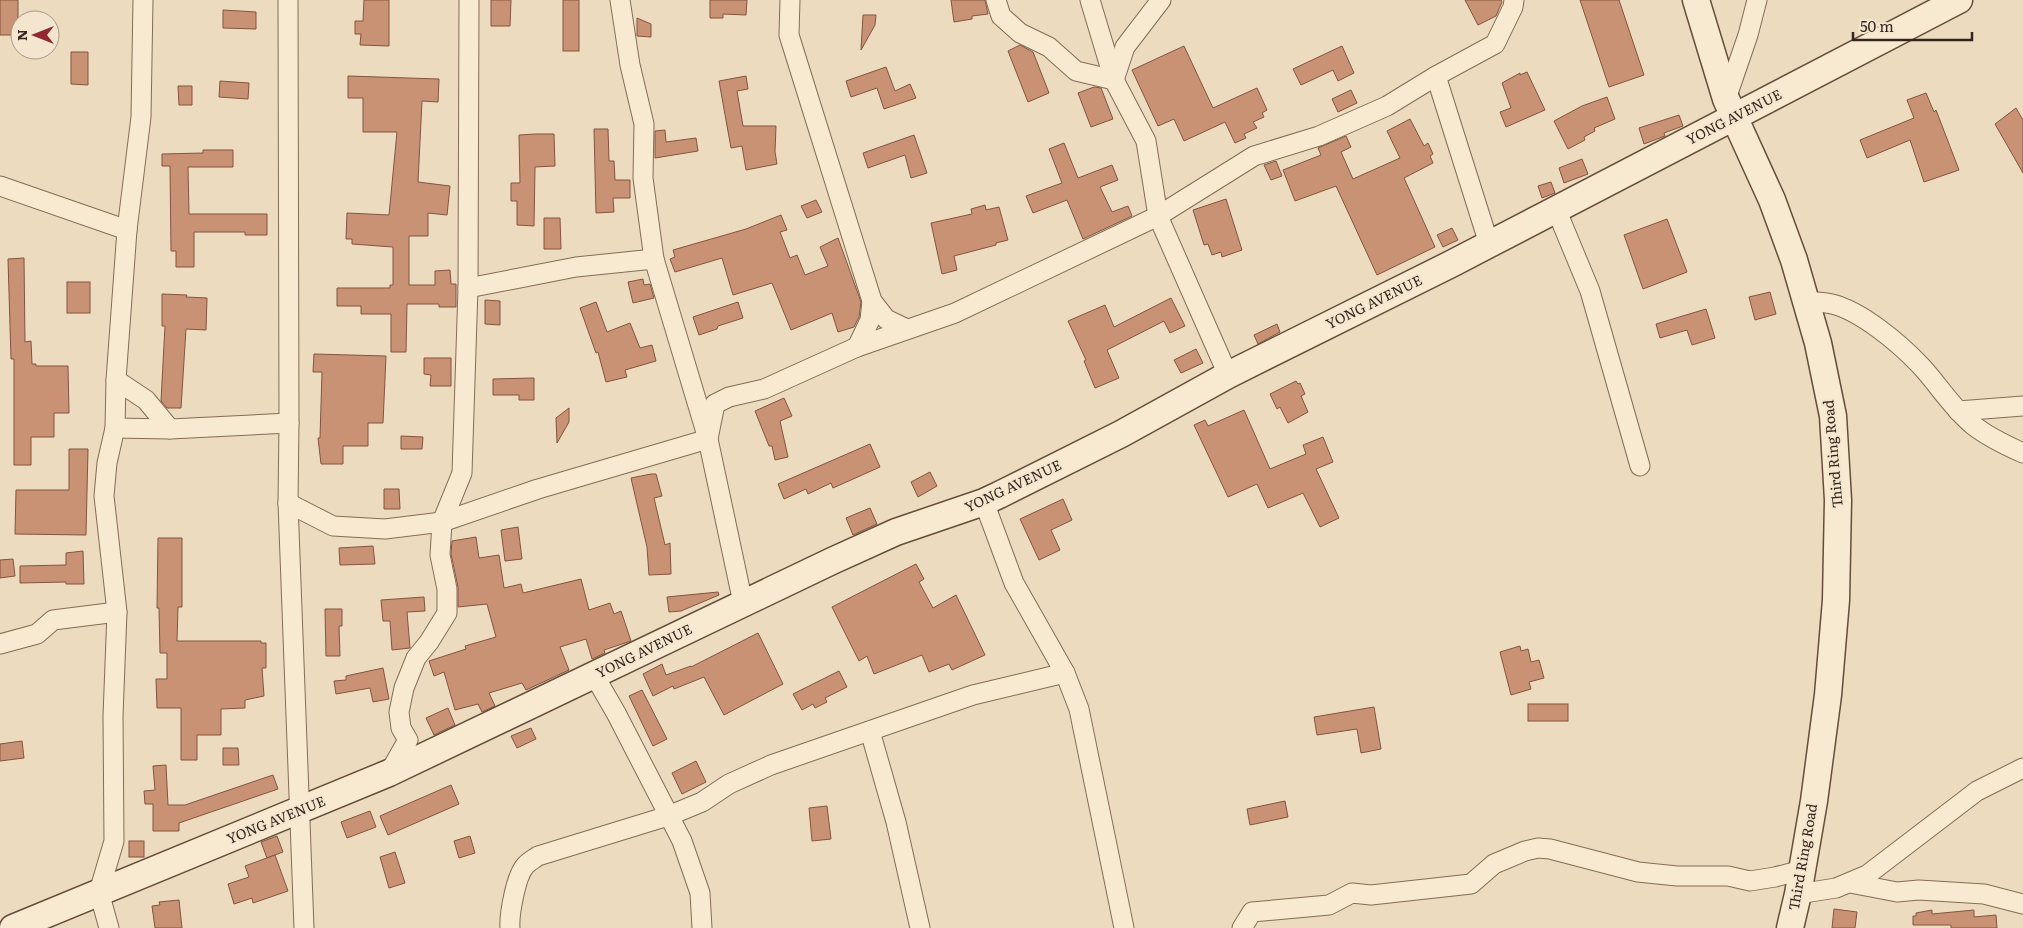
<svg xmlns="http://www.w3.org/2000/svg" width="2023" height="928" font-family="Literata,serif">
  <rect width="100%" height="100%" fill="#ecdbbe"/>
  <g fill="#ca9275" stroke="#83543e">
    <rect x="0" y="0" width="18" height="35"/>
    <polygon points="364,0 389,0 389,46 360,45 361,34 355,34 355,21 363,21"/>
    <polygon points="491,0 511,0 510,26 491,26"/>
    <rect x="563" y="0" width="16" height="51"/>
    <polygon points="710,0 747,0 746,15 723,14 723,18 710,18"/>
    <polygon points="951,0 985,0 988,14 972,16 972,19 954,22"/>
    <polygon points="1465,0 1501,0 1502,2 1496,16 1478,25"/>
    <polygon points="1580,0 1619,0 1644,75 1609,87"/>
    <polygon points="223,10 256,12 256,29 223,28"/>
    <polygon points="863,15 876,15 875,25 861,50"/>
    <polygon points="637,18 651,24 651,37 637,36"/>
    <polygon points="1020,45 1033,52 1049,93 1028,102 1008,51"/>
    <polygon points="1184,46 1213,108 1257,88 1267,110 1262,113 1264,117 1253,122 1257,128 1244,134 1246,138 1235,143 1225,122 1184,141 1174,119 1158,126 1132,70"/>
    <polygon points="1342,46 1354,73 1338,81 1333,70 1301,85 1293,69"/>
    <polygon points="71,52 88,52 88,85 71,84"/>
    <polygon points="886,67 895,91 910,84 916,98 884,109 877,88 851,97 846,81"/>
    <polygon points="1527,72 1545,110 1506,127 1500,112 1511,108 1502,83 1520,73 1520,75"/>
    <polygon points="348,76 439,79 438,102 422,101 418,182 450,186 447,215 428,213 428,236 409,236 409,285 435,285 435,271 450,270 451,284 456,284 456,307 439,307 439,304 407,304 406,352 391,352 391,314 361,314 361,306 337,306 337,288 390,288 390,285 393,285 393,247 352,244 352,239 346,239 347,213 389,215 397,132 363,132 363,98 348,98"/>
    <polygon points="746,76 748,89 737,91 743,126 776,126 775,152 777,164 746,170 742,146 731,148 719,81"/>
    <polygon points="220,81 249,83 248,99 219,97"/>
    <polygon points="178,86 192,86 192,105 179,105"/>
    <polygon points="1094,87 1101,88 1113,119 1091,127 1078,93"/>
    <polygon points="1351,90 1357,103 1338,112 1332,99"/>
    <polygon points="1926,93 1934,112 1936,110 1959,170 1924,182 1910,140 1867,158 1860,140 1914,118 1907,100"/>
    <polygon points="1607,97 1615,119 1594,128 1595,131 1584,137 1585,140 1568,149 1554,121 1582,106"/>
    <polygon points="2016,108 2023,120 2023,173 1995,124"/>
    <polygon points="1679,115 1683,126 1664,133 1665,136 1644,144 1639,128"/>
    <polygon points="1410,119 1424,146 1428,143 1433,154 1430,156 1433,163 1404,178 1435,247 1377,275 1336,186 1295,201 1283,170 1321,155 1318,148 1346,136 1351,147 1341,152 1353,179 1400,158 1387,131"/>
    <polygon points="594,129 608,129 609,161 614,161 615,180 630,180 630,198 613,198 614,212 596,213"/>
    <polygon points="665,130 666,142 696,138 698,151 655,158 655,131"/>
    <polygon points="536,134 554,134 555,166 535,167 534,226 517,225 517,201 511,201 511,183 520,183 519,135"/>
    <polygon points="914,135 927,173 911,178 905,155 868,168 863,153"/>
    <polygon points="1064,143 1078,178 1112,165 1118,180 1100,187 1112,212 1128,206 1132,216 1083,239 1067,200 1033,213 1026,196 1062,183 1049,149"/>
    <polygon points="203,150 233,150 233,167 188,167 189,214 267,214 267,235 245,235 245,232 194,232 194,267 176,267 176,251 171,251 170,166 162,166 162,154 203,153"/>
    <polygon points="1582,159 1588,174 1564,183 1559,168"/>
    <polygon points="1276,161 1282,176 1271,180 1264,165"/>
    <polygon points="1551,182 1555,193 1542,198 1538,186"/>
    <polygon points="1226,199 1242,250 1222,257 1221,252 1212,255 1208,244 1204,245 1193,210"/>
    <polygon points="816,200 822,212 807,218 801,206"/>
    <polygon points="985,205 986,210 999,207 1008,240 996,243 996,245 954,256 957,270 942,274 931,223 972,214 971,209"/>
    <polygon points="781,215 787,230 780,232 790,258 797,255 805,275 828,266 820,247 838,238 861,302 859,317 854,327 838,332 832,313 791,330 772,283 733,295 722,258 675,272 670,259 675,257 673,250 746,229"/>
    <polygon points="544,218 560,218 561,249 544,249"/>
    <polygon points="1667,219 1687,272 1643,289 1624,235"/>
    <polygon points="1452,228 1458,240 1443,247 1437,235"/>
    <polygon points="24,258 25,342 31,341 32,364 36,364 36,366 68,366 69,413 54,413 54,437 31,437 31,465 14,465 14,359 11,359 8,259"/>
    <polygon points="643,279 644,285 650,284 654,298 633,303 628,282"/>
    <rect x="67" y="282" width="23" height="31"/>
    <polygon points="1770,292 1776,314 1755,320 1749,297"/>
    <polygon points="162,294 187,295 186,297 207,298 206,330 186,329 181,408 167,408 161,401 165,326 162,326"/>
    <polygon points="1171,298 1185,326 1170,333 1164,321 1107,350 1119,378 1095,388 1084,361 1086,360 1068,321 1105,305 1114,327"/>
    <polygon points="485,300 500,301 500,325 485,324"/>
    <polygon points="596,302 607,332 630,323 640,348 652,345 656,361 625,370 627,377 606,382 598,352 596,353 580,308"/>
    <polygon points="738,302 743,318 718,326 717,329 699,335 693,317"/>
    <polygon points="1706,309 1715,338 1692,345 1687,330 1660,338 1656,324"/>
    <polygon points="1277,324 1280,332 1258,344 1254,335"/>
    <polygon points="1196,349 1203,363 1181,373 1174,360"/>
    <polygon points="314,354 386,356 383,423 368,423 368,446 343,446 343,464 321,464 318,438 320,438 322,372 313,372"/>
    <polygon points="424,358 451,358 451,386 430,386 431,375 424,374"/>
    <polygon points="534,378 534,400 519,400 519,395 493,395 493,379"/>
    <polygon points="1296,381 1298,384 1300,383 1305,394 1301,396 1308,412 1288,423 1280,407 1277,409 1270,394"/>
    <polygon points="784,398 792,416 780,421 788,457 775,460 772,446 769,446 755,411"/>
    <polygon points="569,408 569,422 557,443 556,418"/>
    <polygon points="1244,410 1270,469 1306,454 1303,445 1323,437 1333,462 1316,469 1339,518 1320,527 1303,493 1268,508 1257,484 1228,497 1194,425 1205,420 1208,426"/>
    <polygon points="401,436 423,437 422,449 401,449"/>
    <polygon points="870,444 880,467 833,488 831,483 808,494 806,489 784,499 778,484"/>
    <polygon points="69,449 88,449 86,535 15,534 16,490 69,490"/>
    <polygon points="930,472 937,486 918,497 911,482"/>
    <polygon points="651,474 656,474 662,496 654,498 665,545 670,543 671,574 649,575 647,547 631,478"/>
    <polygon points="384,489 399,489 400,509 384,509"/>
    <polygon points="1063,499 1072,520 1051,530 1060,550 1039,560 1020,519"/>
    <polygon points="870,508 877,524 853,535 846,518"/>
    <polygon points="518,527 522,559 505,561 501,530"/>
    <polygon points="476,537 479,558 499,555 504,588 521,584 523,593 581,579 589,610 610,603 614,614 621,611 631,641 604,650 605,653 592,659 586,639 560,647 569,670 526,690 522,683 489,693 495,706 482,712 478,704 455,710 444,672 434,676 429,661 466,649 465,646 496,637 487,604 458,607 458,587 451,554 452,541"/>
    <polygon points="158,538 182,538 182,607 178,607 177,641 261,641 261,643 266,643 266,668 262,668 264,696 245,700 245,708 221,709 221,735 197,735 197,760 181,760 181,708 157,708 156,679 167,679 167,653 160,653 159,608 157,608"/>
    <polygon points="373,546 375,564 340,565 339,548"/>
    <polygon points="83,551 84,584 66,584 66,582 20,583 20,566 66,565 66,553"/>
    <polygon points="13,559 15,576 0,578 0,560"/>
    <polygon points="916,564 924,579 919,582 933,608 956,595 985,655 952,670 949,664 929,672 922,655 874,674 867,656 859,661 832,607"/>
    <polygon points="718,592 719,595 681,611 669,612 667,597"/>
    <polygon points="424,597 425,611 407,612 410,648 392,650 390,621 383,621 381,600"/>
    <polygon points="325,609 342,609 342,626 339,626 340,656 326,656"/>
    <polygon points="758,633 783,684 724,715 704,677 674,689 673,686 653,696 643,674 662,664 666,675 691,666 691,667"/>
    <polygon points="1520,646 1521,651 1528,649 1531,662 1539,660 1544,678 1529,682 1531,689 1511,695 1500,652"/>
    <polygon points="383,668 389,699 373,702 370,688 336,694 334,681 346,680 346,676"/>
    <polygon points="839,671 847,687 825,698 827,702 815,708 813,704 802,710 793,694"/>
    <polygon points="642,690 667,739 653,746 629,696"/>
    <rect x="1528" y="704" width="40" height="17"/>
    <polygon points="1374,707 1381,749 1361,753 1357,729 1317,735 1314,717"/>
    <polygon points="448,708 455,725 434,735 426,718"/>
    <polygon points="531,728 536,739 517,748 511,736"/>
    <polygon points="22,741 24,758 0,761 0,744"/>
    <polygon points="223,748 238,748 239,765 223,765"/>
    <polygon points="696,761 706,782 682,794 672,773"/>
    <polygon points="166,765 168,805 185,805 273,775 278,789 179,823 179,831 153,831 153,804 145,804 144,791 155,790 153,766"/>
    <polygon points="451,785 459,804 388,835 380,816"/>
    <polygon points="1285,801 1288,817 1250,825 1247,809"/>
    <polygon points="827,806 831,839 812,841 809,808"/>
    <polygon points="370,811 376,827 347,838 341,822"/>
    <polygon points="277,836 283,852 267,858 261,842"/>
    <polygon points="470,836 475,853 459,858 454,841"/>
    <rect x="129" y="841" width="15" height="16"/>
    <polygon points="395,852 405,883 389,888 380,857"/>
    <polygon points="275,855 288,891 253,903 252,898 234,904 228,884 249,877 245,866"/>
    <polygon points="179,900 182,928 155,928 152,906 160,905 159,902"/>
    <polygon points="1834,909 1857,912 1855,928 1832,928"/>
    <polygon points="1932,910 1932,914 1974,910 1974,917 1996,915 1997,928 1951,928 1951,925 1913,925 1913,916 1916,916 1916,913"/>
  </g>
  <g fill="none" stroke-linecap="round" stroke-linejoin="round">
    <defs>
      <g id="street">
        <polyline points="288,0 289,423 288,503 304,928"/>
        <polyline points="620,0 630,65 644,124 643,178 654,259 708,439 743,603"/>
        <polyline points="790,0 789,35 872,301 886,319 907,329"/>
        <polyline points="996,0 1001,16 1020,33 1049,47 1076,71 1114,80 1125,47 1161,0"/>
        <polyline points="1090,0 1114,80 1146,141 1158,216 1228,375"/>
        <polyline points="1436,76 1489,244"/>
        <polyline points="1726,99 1748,35 1757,0"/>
        <polyline points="0,186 127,230"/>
        <polyline points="1556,209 1590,291 1640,466"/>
        <polyline points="468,288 576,267 654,259"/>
        <path d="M1805,301C1814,302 1823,302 1832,304C1861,311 1899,343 1920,365C1938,384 1952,408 1973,425C1988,437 2005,445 2023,453"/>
        <polyline points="857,347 870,320 872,301"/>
        <polyline points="116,380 146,400 170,429"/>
        <polyline points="1958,411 2023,406"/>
        <polyline points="115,428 170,429 289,423"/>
        <polyline points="984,502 1014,583 1065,673 1079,709 1124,928"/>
        <polyline points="288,503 333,526 385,529 442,522 538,489 708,439 715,404 729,397 764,389 857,347 955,313 1158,216 1254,156 1319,136 1387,106 1436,76 1495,44 1513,7 1514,0"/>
        <polyline points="0,644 37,634 53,620 117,612"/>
        <polyline points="594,675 616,713 682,841 700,893 702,928"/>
        <polyline points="870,731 896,822 920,928"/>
        <polyline points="389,773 408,740 401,728 399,712 404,688 416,658 429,642 447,613 447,589 440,555 442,522 462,473 468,288 469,0"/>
        <polyline points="1850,883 1897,892 1919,890 1984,894 2023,904"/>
        <polyline points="1798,894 1836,888 1867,875 1977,791 2023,768"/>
        <polyline points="109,928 99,892 114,841 113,716 117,612 104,496 107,463 115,428 116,380 127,230 141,117 143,0"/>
        <path d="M510,928C509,914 516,876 525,866C528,862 534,859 538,856L668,816L702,802L729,784L771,765L973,695L1065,673"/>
        <polyline points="1242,928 1252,912 1329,905 1352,893 1371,895 1471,884 1494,864 1525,851 1538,848 1550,849 1638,872 1677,876 1728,876 1750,881 1775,877 1802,870"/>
      </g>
      <g id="secondary">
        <polyline points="1696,0 1726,99 1772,200 1794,260 1818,343 1833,416 1838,500 1836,600 1828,695 1814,801 1798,894 1790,928"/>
        <polyline points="13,928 389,773 832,561 896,532 984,502 999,495 1121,434 1228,375 1453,263 1959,0"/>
      </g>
    </defs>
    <use href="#street" stroke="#846c57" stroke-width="21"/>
    <use href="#secondary" stroke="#664d3b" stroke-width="29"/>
    <use href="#street" stroke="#f8e9d1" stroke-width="19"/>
    <use href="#secondary" stroke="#f8e9d1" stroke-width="26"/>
  </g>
  <g text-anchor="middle" stroke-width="4" stroke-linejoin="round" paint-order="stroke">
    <g font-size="14" fill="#34261c" stroke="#f4e6ce">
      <text transform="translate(1734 117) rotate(-27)" y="5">YONG AVENUE</text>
      <text transform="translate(1374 302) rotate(-26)" y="5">YONG AVENUE</text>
      <text transform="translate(1833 454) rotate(-95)" y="5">Third Ring Road</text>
      <text transform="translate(1013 486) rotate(-25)" y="5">YONG AVENUE</text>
      <text transform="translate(644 651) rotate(-26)" y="5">YONG AVENUE</text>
      <text transform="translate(276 820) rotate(-22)" y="5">YONG AVENUE</text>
      <text transform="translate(1803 857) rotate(-80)" y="5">Third Ring Road</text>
    </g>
  </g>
  <g transform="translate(35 35) rotate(270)"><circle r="24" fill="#f4e6ce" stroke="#a79987"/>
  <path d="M0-4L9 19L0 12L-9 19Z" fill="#922932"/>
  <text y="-8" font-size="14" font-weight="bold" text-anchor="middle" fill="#34261c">N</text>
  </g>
  <path d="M1853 32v8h119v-8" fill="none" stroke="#34261c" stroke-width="2.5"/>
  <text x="1860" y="32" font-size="15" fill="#34261c" stroke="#f4e6ce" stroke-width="4" paint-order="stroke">50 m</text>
</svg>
